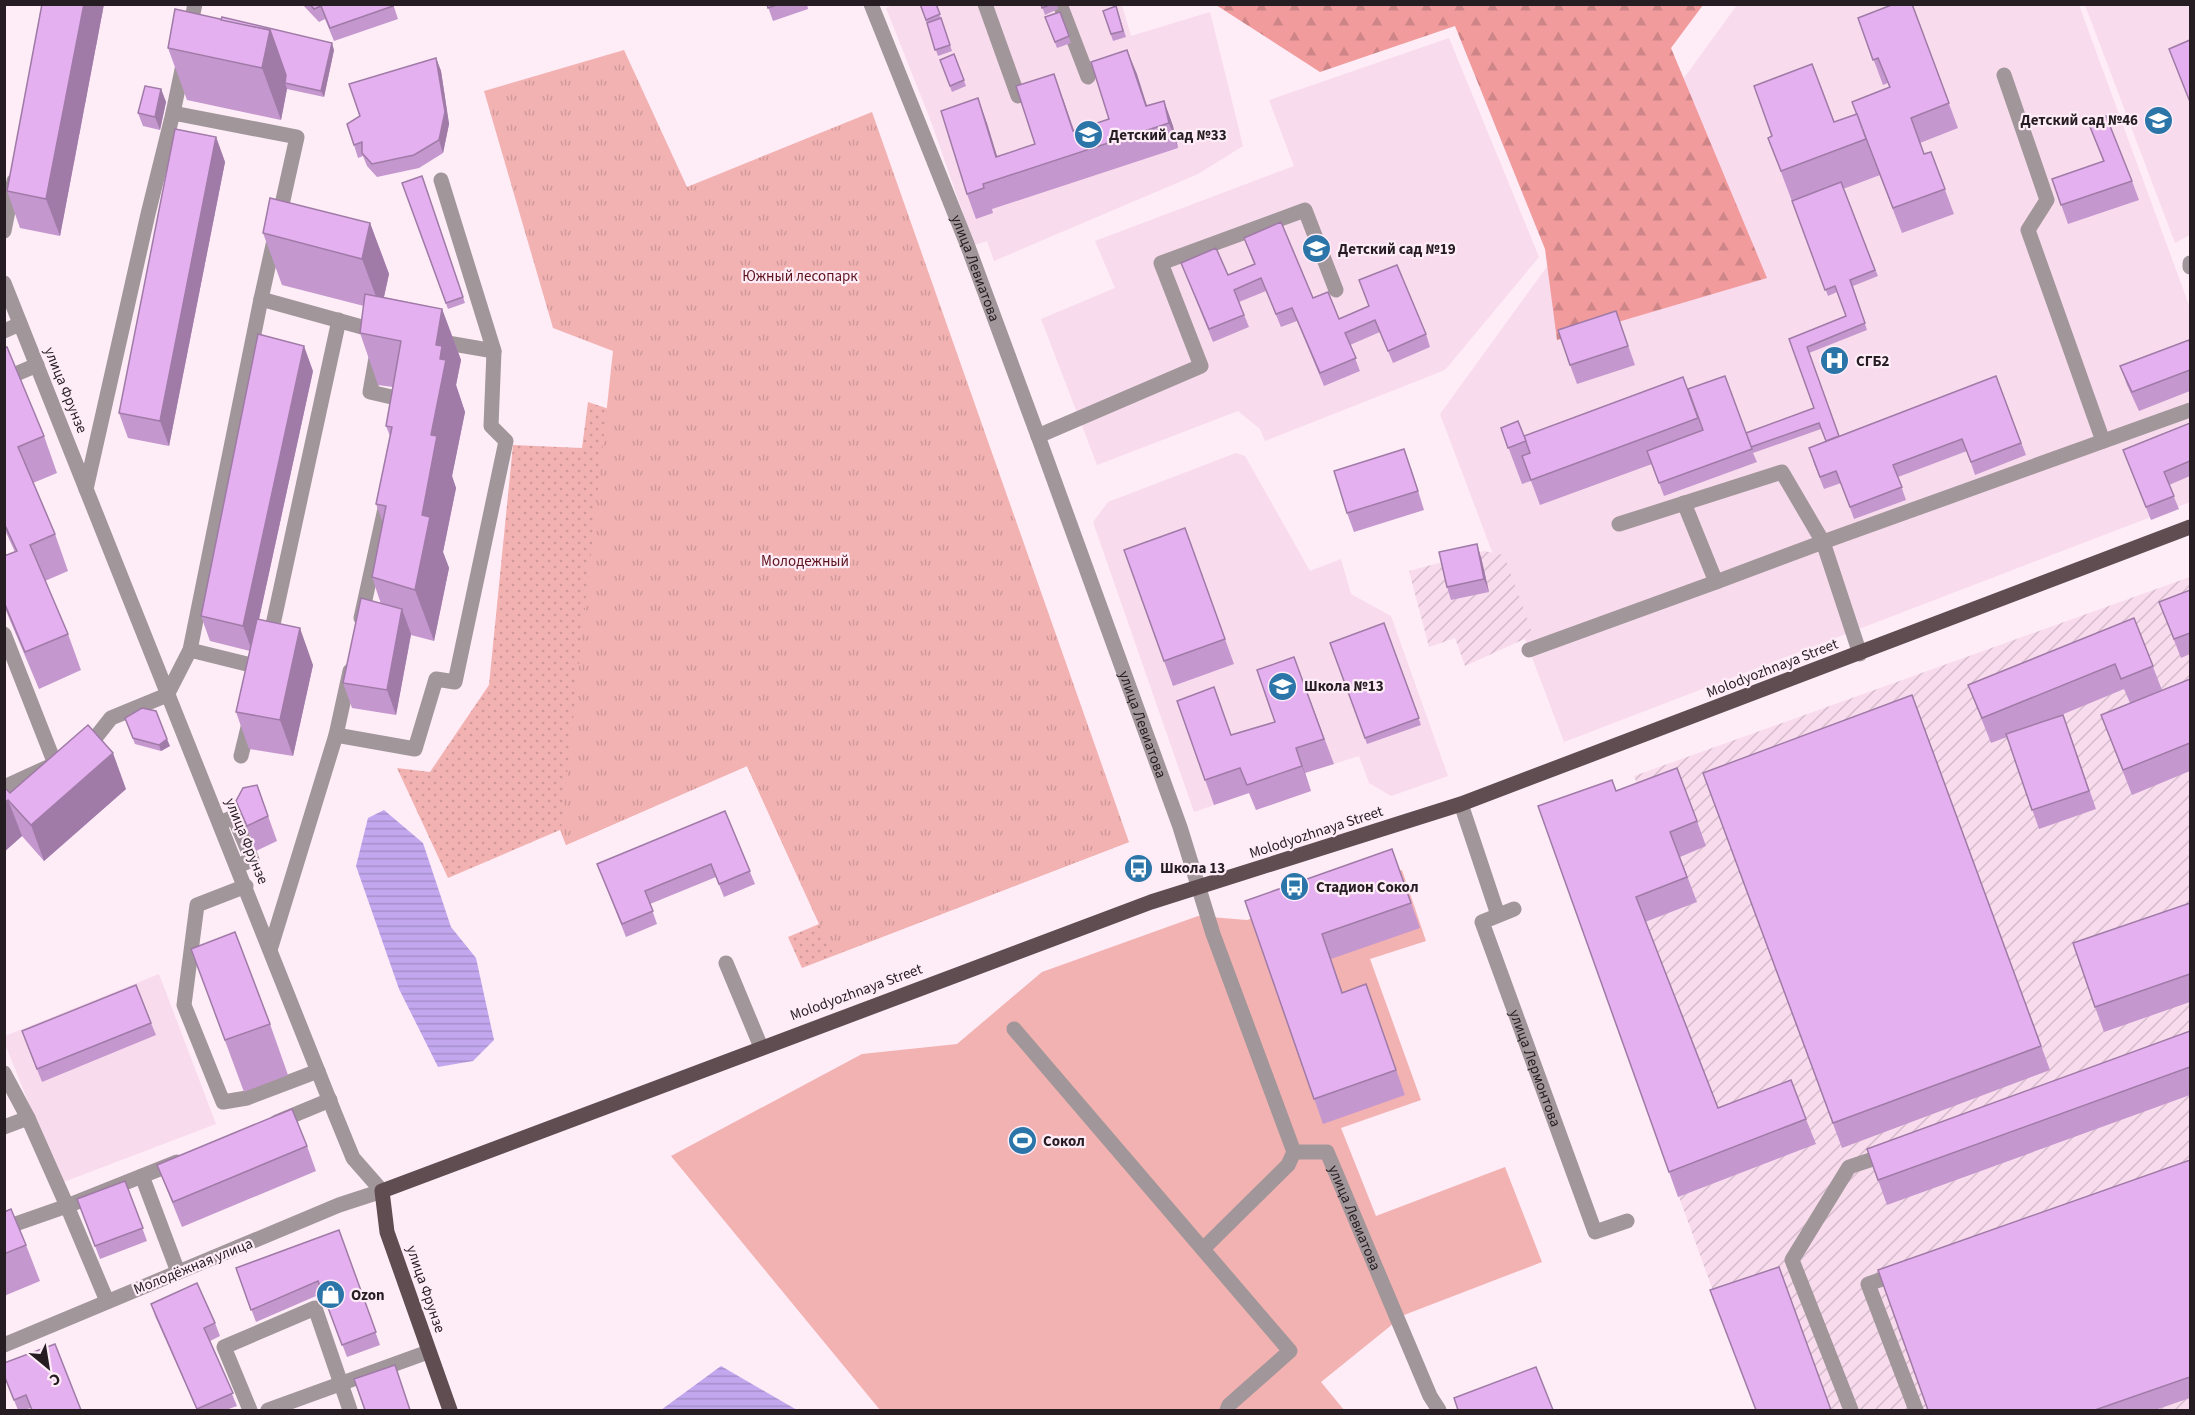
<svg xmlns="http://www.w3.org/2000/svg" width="2195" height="1415" font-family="'Source Sans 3',sans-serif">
  <defs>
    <pattern id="industrial-furrows" width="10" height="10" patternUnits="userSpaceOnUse" patternTransform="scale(1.5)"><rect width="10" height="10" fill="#f9dbee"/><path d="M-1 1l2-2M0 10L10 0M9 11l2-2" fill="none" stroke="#d5bccc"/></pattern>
    <pattern id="grass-dots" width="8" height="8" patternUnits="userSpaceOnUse" patternTransform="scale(1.5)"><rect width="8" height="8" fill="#f3b2b2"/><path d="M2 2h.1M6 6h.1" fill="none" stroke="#d09999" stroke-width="1.8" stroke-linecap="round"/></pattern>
    <pattern id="forest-firs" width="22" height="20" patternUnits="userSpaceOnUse" patternTransform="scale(1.5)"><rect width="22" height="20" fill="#f19b9d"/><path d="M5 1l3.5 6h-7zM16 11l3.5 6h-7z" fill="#ce8587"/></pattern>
    <pattern id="park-tufts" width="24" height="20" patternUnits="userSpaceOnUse" patternTransform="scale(1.5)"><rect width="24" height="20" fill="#f3b2b2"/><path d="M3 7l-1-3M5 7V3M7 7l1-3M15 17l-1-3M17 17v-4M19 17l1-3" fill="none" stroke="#d09999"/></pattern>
    <pattern id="water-rules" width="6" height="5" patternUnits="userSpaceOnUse" patternTransform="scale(1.5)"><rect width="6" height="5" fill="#c2a7ee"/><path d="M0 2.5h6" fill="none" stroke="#a78fcc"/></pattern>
  </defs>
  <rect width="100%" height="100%" fill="#feecf7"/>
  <g fill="#f9dbee">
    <polygon points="896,4 1122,5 1131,36 1210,12 1243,146 1198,174 994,261 987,241 974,245 932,124 886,8"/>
    <polygon points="1737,5 2079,5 2190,308 2190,502 1564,742 1440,414"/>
    <polygon points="2085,5 2190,5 2190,235 2175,243"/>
    <polygon points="1449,38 1539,257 1445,370 1265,441 1260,429 1238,411 1097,465 1041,319 1115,288 1095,241 1294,166 1269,100"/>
    <polygon points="1236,453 1245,456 1310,571 1341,559 1351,594 1391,616 1448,776 1391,796 1369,783 1359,756 1305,773 1311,791 1256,810 1249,793 1194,812 1093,522 1108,502"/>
    <polygon points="159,974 216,1124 61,1183 5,1044 5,1036"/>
  </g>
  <g fill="url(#industrial-furrows)">
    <polygon points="1484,551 1504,555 1533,635 1465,666 1455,638 1429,647 1409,571"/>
    <polygon points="2190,577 2190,1410 1756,1410 1547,831 1646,808 1634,776"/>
  </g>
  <polygon fill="url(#grass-dots)" points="588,402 708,442 1129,842 802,968 788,937 819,924 747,766 566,845 560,830 448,878 397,768 430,772 489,685 513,445 582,448"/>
  <polygon fill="url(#forest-firs)" points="1216,5 1703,5 1671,48 1767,278 1557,340 1545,249 1455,26 1320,72"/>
  <polygon fill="url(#park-tufts)" points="624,50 687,187 872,112 1129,842 834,955 747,766 566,845 561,830 613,351 553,328 484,91"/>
  <polygon fill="#f3b2b2" points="1402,870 1426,941 1370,959 1421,1100 1341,1128 1376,1216 1505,1167 1542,1262 1404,1315 1321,1382 1344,1410 880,1410 671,1156 862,1054 957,1044 1042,972 1198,916 1247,920"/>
  <g fill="url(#water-rules)">
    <polygon points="384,810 423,843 451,927 476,958 494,1040 473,1061 438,1067 399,989 356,866 368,818"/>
    <polygon points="721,1366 797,1410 661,1410"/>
  </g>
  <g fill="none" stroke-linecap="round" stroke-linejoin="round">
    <g stroke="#a19699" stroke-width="15">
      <path id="s1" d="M871,4L967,244L1038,436L1180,827L1213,934L1294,1152H1327L1430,1396L1439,1410"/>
      <polyline points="985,4 1018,96"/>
      <polyline points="1060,4 1088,77"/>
      <polyline points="189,33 195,4"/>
      <polyline points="2004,75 2047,200 2028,230 2103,441"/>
      <polyline points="173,113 184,60"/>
      <polyline points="441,180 494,351"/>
      <polyline points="4,231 14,181"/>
      <polyline points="2190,263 2190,267"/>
      <polyline points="4,283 335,1114 353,1158 382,1191 339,1205 4,1345"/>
      <polyline points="261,299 380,332"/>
      <polyline points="4,331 20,324"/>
      <polyline points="377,352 370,392 409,401"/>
      <polyline points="4,379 37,365"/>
      <polyline points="1038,436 1201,366 1161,263 1305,210 1336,290"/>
      <polyline points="1619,524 1782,472 1823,542 2190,410"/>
      <polyline points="1716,582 1823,542 1860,654"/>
      <polyline points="361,618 386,504"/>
      <polyline points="4,634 55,764"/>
      <polyline points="269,643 339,320"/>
      <polyline points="190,650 263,668"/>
      <polyline points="1529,650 1716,582 1684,503"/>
      <polyline points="336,735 350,671"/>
      <polyline points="81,746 96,737 111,718 167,695 190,650 261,299 297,137 173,113 148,214 86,489"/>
      <polyline points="241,756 250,719"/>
      <polyline points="4,787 48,767"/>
      <polyline points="1461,804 1498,915"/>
      <polyline points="220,823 234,817 252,860 237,866"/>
      <polyline points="246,886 197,905 184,1005 223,1102 247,1098 318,1071"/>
      <path id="s2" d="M1514,909L1482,922L1595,1232L1627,1221"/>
      <polyline points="270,950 336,735 415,749 436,679 455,682 506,441 491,426 494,351 436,341"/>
      <polyline points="726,963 761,1047"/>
      <polyline points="1014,1029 1290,1351 1229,1405 1227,1410"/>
      <polyline points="4,1073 28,1118 67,1206 4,1228"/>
      <polyline points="277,1122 330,1100"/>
      <polyline points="4,1127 28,1118"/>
      <polyline points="142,1176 178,1272"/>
      <polyline points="1203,1249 1288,1165 1294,1152"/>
      <polyline points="1900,1273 1868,1284 1916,1410"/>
      <polyline points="107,1301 67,1206 177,1162"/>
      <polyline points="250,1410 224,1347 315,1308 350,1410"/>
      <polyline points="268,1410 428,1352"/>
      <polyline points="1851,1410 1792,1260 1849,1167 1888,1154"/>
    </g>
    <polyline stroke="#5f4d52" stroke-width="15" points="450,1410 387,1232 382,1191 1151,902 1461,804 2190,527"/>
  </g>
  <g fill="#c497ce">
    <polygon points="42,4 104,4 60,236 20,228 7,191"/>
    <polygon points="302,4 393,4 398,19 334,41 325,19 319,22"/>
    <polygon points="767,4 807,4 808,9 773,21"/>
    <polygon points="920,4 936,4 952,51 938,56"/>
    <polygon points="1041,4 1057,4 1058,9 1045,15"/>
    <polygon points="1912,4 1958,128 1920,143 1924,154 1931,152 1954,214 1902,233 1873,158 1880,175 1843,189 1878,276 1853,286 1867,330 1809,353 1839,436 1996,376 2026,455 1975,475 1967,451 1898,477 1906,500 1854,519 1841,483 1824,489 1813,461 1826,441 1821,429 1753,453 1757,462 1664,496 1652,464 1540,505 1531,481 1522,484 1501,428 1524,436 1688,389 1746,433 1814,408 1789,339 1846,316 1837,292 1828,296 1768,138 1834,122 1857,114 1889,87 1888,83 1883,85 1858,18"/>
    <polygon points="1116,6 1126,37 1113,41 1103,11"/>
    <polygon points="1060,12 1071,43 1057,48 1045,17"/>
    <polygon points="168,48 334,50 324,97 287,89 281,120 187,100"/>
    <polygon points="1127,50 1147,106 1164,101 1173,126 1178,148 992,209 993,213 976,219 967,194 978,98 997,157 1035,144 1063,99 1074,130 1109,119"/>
    <polygon points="954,54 966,86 952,92 940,60"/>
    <polygon points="436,58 441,71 449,124 443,153 419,168 377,177 367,166 363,156 358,158 354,145 360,116"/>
    <polygon points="161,89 166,102 160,130 143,126 138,113"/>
    <polygon points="2088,122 2132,181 2139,200 2068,224 2052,179 2103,161"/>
    <polygon points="216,137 225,162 169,446 128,438 119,413"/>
    <polygon points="422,176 465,303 448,309 402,183"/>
    <polygon points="370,223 389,274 384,297 442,309 461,360 456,385 465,412 452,476 456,488 443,552 449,568 434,641 411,635 396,715 352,708 343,683 381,604 372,577 383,523 376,504 390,436 386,426 393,387 378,385 360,333 364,306 282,285 263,233"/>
    <polygon points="1244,238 1313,298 1339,319 1369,306 1359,280 1426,334 1430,347 1393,363 1380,332 1350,345 1360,371 1324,386 1297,321 1281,327 1266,291 1239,302 1249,327 1213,342 1181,263 1228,275 1254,264"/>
    <polygon points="1616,311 1635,365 1577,384 1570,365"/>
    <polygon points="2190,343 2190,391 2139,411 2127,385 2120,366"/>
    <polygon points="4,348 44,436 57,473 33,483 55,534 68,571 45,581 68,634 81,670 39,689 4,606 4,556 15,552 4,528"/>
    <polygon points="313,371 259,619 313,665 293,756 249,749 236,712 250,651 210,641 201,616"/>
    <polygon points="2190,423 2190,476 2169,485 2179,509 2151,520 2123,450"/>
    <polygon points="1411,468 1424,510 1354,532 1347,513"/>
    <polygon points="1185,528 1234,664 1173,686 1124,550"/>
    <polygon points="1481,557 1489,592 1451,600 1447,587"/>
    <polygon points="2190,590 2190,654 2181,658 2159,602"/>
    <polygon points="2134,618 2162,690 2190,679 2190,771 2132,795 2101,715 2130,703 2124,689 2054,718 2070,734 2096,809 2039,829 2007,737 1991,743 1968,685"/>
    <polygon points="1384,623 1421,725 1367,744 1330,643"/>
    <polygon points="1294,657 1334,764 1305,773 1311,791 1256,810 1249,793 1214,805 1177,701 1231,735 1275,722"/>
    <polygon points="1912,695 2050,1070 1842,1148 1703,773"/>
    <polygon points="125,718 170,746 161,751 135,744"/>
    <polygon points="257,785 277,841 256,851 236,801"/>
    <polygon points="4,787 10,793 126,789 44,861 22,836 4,852"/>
    <polygon points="1617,791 1697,821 1706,846 1680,857 1697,902 1645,922 1718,1108 1806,1119 1816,1144 1678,1197 1538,806"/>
    <polygon points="725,811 755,884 724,897 716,877 650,904 657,924 626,937 597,864"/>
    <polygon points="1392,849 1420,928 1331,959 1343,993 1366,984 1405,1095 1323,1124 1245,901"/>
    <polygon points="2190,903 2190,1002 2104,1032 2095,1007"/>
    <polygon points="191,949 270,1024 288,1075 244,1092"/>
    <polygon points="151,1023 156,1035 42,1082 22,1031"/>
    <polygon points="2190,1031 2190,1095 1887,1205 1867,1149"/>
    <polygon points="307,1146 316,1171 182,1227 157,1165"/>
    <polygon points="2190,1160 2190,1398 2155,1410 1928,1410"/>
    <polygon points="125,1181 147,1241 100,1259 77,1199"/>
    <polygon points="4,1212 26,1245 40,1281 4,1296"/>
    <polygon points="339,1230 380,1345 347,1357 323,1293 256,1322 236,1268"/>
    <polygon points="151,1304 215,1323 220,1336 210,1341 237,1406 226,1410 197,1410 155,1316"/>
    <polygon points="55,1344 31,1408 24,1410 18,1410 4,1376"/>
  </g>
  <g fill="#a07ba7">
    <polygon points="84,4 104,4 60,236 46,199"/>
    <polygon points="270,30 289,82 285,83 287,89 281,120 262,68"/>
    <polygon points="332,43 334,50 324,97 321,91"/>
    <polygon points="1127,50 1137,74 1155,131 1146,106"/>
    <polygon points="436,58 441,71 449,124 443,153 439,140"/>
    <polygon points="1054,74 1063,99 1082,155 1073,131"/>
    <polygon points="161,89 166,102 160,130 155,117"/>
    <polygon points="978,98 987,123 1005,182 996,157"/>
    <polygon points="1164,101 1173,126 1178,148 1169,123"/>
    <polygon points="216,137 225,162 169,446 160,421"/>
    <polygon points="370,223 389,274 381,310 362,259"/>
    <polygon points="442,309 461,360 456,385 465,412 452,476 456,488 443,552 449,568 434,641 415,590 422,515 431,435 436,345"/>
    <polygon points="304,346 313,371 252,651 243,626"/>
    <polygon points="1477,544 1481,557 1489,592 1484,579"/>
    <polygon points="402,609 411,634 396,715 387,690"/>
    <polygon points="300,628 313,665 293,756 280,720"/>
    <polygon points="167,739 170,746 161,751 159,745"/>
    <polygon points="1296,748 1305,773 1311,791 1302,766"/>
    <polygon points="113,753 126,789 44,861 31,825"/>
    <polygon points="8,800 22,836 4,852 4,803"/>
  </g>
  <g fill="#e4b0ef" stroke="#a07ba7" stroke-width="1.5">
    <polygon points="42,4 84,4 46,199 7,191"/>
    <polygon points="310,4 392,4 393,6 330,28 321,6 314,9"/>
    <polygon points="767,4 779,4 768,8"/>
    <polygon points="920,4 936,4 940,14 926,20"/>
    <polygon points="1041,4 1052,4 1042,8"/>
    <polygon points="1894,4 1912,4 1949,103 1911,118 1924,154 1931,152 1945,189 1893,208 1852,102 1890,87 1878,58 1873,60 1858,18"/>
    <polygon points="1116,6 1123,31 1111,34 1103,11"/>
    <polygon points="175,9 270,30 262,68 168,48"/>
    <polygon points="1060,12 1069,36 1055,42 1045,17"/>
    <polygon points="222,17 332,43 321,91 285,83 286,75 270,30 221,20"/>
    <polygon points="941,18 950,45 935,50 927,23"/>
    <polygon points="2190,40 2190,102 2169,49"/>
    <polygon points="1127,50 1146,106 1164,101 1169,123 983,184 984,188 967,194 941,111 978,98 996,157 1035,144 1016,86 1054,74 1073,131 1109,119 1091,62"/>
    <polygon points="954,54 964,80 950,86 940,60"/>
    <polygon points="436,58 445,112 439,140 414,155 372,164 362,153 362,142 354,145 347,124 360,116 349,84"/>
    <polygon points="1812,64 1834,122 1857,114 1866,139 1781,171 1768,138 1772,136 1754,86"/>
    <polygon points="145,86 161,89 155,117 138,113"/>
    <polygon points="2106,116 2132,181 2061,205 2052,179 2104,161 2088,122"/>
    <polygon points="175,129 216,137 160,421 119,413"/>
    <polygon points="422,176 463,297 446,303 402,183"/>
    <polygon points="1841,182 1875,270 1850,280 1865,323 1807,347 1839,436 1826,441 1819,423 1751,447 1746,433 1814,408 1789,339 1846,316 1835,286 1825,290 1792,201"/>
    <polygon points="270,198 370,223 362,259 263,233"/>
    <polygon points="1281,222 1313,298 1328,292 1339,319 1369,306 1359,280 1397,265 1426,334 1388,351 1375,320 1345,333 1356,358 1320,373 1292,308 1276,314 1261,278 1234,290 1244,315 1209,329 1181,263 1216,248 1228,275 1255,264 1244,238"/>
    <polygon points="365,294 442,309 436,345 442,346 440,359 446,360 431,435 437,436 422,515 430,517 415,590 372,577 386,506 376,504 392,427 386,426 401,341 360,333"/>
    <polygon points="1616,311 1628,346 1570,365 1558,330"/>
    <polygon points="258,334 304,346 243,626 201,616"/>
    <polygon points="2189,340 2190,343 2190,370 2132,392 2120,366"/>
    <polygon points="7,347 44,436 18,447 55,534 30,545 68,634 25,652 4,602 4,556 17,551 4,523 4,348"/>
    <polygon points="1725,376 1752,449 1659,483 1647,451 1703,430 1688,389"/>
    <polygon points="1996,376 2021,443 1971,462 1962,439 1893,465 1902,487 1850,507 1836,471 1820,477 1809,448"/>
    <polygon points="1683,377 1698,418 1531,480 1522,456 1530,453 1524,436"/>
    <polygon points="1518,421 1526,441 1508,448 1501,428"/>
    <polygon points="2190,423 2190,461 2164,472 2174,496 2146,507 2123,450"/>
    <polygon points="1404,449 1418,491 1347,513 1334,471"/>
    <polygon points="1185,528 1225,639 1164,661 1124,550"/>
    <polygon points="1477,544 1484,579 1447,587 1439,552"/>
    <polygon points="2190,590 2190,633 2174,639 2159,602"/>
    <polygon points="361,598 402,609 387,690 343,683"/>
    <polygon points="2134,618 2153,666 2121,679 2115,664 1982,718 1968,685"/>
    <polygon points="257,619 300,628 280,720 236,712"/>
    <polygon points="1384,623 1419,718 1365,738 1330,643"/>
    <polygon points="1294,657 1324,739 1296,748 1302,766 1247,785 1240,768 1205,780 1177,701 1214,687 1231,735 1275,722 1257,670"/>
    <polygon points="2190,679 2190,743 2123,770 2101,715"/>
    <polygon points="1912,695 2041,1046 1833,1123 1703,773"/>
    <polygon points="142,708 156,711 167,739 159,745 133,738 125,718"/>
    <polygon points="2063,715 2089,791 2032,810 2006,734"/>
    <polygon points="88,725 113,753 31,825 8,800 4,803 4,787 10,793"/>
    <polygon points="1677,768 1697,821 1670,832 1687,877 1636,897 1718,1108 1791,1080 1806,1119 1669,1172 1538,806 1612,780 1616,791"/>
    <polygon points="257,785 268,816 247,826 236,801 243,788"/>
    <polygon points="725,811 750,871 719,884 711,864 645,891 653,911 622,924 597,864"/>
    <polygon points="1392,849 1411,903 1322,934 1342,993 1366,984 1396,1070 1314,1099 1245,901"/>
    <polygon points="2190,903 2190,974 2095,1007 2073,943"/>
    <polygon points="235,932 270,1024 225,1040 191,949"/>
    <polygon points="136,985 151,1023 37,1069 22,1031"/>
    <polygon points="2190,1031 2190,1067 1878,1180 1867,1149"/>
    <polygon points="292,1109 307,1146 173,1202 157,1165"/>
    <polygon points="2190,1160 2190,1377 2095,1410 1928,1410 1878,1270"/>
    <polygon points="125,1181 143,1228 95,1246 77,1199"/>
    <polygon points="11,1209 26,1245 4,1254 4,1212"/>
    <polygon points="339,1230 376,1332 342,1345 318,1281 251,1310 236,1268"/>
    <polygon points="1779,1267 1831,1410 1756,1410 1710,1290"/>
    <polygon points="197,1283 215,1323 204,1328 233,1393 197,1409 151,1304"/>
    <polygon points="55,1344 81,1410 32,1410 26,1395 14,1400 4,1375 4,1363"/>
    <polygon points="395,1365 410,1410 365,1410 354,1379"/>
    <polygon points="1536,1367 1553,1410 1458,1410 1454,1398"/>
  </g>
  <defs>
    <symbol id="school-disc" viewBox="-11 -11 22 22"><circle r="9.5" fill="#2b75a8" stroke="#feecf7"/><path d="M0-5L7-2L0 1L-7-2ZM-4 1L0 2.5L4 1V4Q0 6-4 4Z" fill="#fff"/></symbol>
    <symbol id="hospital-disc" viewBox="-11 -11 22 22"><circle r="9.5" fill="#2b75a8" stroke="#feecf7"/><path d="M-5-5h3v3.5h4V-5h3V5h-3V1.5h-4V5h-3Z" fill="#fff"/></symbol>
    <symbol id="bus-disc" viewBox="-11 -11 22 22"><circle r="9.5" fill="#2b75a8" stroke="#feecf7"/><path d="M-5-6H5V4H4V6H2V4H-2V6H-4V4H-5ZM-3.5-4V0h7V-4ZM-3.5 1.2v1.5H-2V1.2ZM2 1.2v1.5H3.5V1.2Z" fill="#fff"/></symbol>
    <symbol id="stadium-disc" viewBox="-11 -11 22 22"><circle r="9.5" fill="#2b75a8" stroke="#feecf7"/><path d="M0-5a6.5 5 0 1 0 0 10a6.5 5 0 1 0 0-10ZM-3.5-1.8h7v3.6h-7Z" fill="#fff"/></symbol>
    <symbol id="shop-disc" viewBox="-11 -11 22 22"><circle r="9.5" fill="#2b75a8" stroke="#feecf7"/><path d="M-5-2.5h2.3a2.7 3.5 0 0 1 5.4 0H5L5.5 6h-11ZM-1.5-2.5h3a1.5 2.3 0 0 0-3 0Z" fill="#fff"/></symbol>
  </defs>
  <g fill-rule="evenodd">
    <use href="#school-disc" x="2142" y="104" width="33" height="33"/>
    <use href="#school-disc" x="1072" y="118" width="33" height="33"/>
    <use href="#school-disc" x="1300" y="232" width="33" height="33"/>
    <use href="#hospital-disc" x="1818" y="344" width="33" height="33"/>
    <use href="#school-disc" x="1266" y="670" width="33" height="33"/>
    <use href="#bus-disc" x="1122" y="852" width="33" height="33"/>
    <use href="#bus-disc" x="1278" y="870" width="33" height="33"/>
    <use href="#stadium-disc" x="1006" y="1124" width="33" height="33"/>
    <use href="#shop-disc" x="314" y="1278" width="33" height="33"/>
  </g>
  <g text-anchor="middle" stroke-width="4.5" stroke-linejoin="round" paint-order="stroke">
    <g font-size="15" font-weight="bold" fill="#251d22" stroke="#feecf7" text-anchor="start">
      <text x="2138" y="125" text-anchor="end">Детский сад №46</text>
      <text x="1109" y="140">Детский сад №33</text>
      <text x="1338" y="254">Детский сад №19</text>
      <text x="1856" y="366">СГБ2</text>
      <text x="1304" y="691">Школа №13</text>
      <text x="1160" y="873">Школа 13</text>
      <text x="1316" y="892">Стадион Сокол</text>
      <text x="1043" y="1146">Сокол</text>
      <text x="351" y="1300">Ozon</text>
    </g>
    <g font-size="15" fill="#251d22" stroke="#feecf7">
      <text dy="5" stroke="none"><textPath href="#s1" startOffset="284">улица Левиатова</textPath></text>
      <text transform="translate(66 390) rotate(68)" y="5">улица Фрунзе</text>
      <text transform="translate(1772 668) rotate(-21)" y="5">Molodyozhnaya Street</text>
      <text dy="5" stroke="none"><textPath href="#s1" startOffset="770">улица Левиатова</textPath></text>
      <text transform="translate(1316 832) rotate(-18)" y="5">Molodyozhnaya Street</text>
      <text transform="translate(247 841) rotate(68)" y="5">улица Фрунзе</text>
      <text transform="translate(856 992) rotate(-20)" y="5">Molodyozhnaya Street</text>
      <text dy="5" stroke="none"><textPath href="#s2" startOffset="190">улица Лермонтова</textPath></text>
      <text dy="5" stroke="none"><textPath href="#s1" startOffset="1328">улица Левиатова</textPath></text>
      <text transform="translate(193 1266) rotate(-22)" y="5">Молодёжная улица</text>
      <text transform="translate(426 1289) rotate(71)" y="5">улица Фрунзе</text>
    </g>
    <g font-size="15" fill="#5d121c" stroke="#feecf7">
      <text x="800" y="281">Южный лесопарк</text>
      <text x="805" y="566">Молодежный</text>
    </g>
  </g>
  <rect width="2195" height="1415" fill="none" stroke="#251d22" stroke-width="12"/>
  <g transform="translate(48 1367) rotate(150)" stroke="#feecf7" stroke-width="4.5" paint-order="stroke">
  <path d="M0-4.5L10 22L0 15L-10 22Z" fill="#251d22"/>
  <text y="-9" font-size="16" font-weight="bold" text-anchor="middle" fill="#251d22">С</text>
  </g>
</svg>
